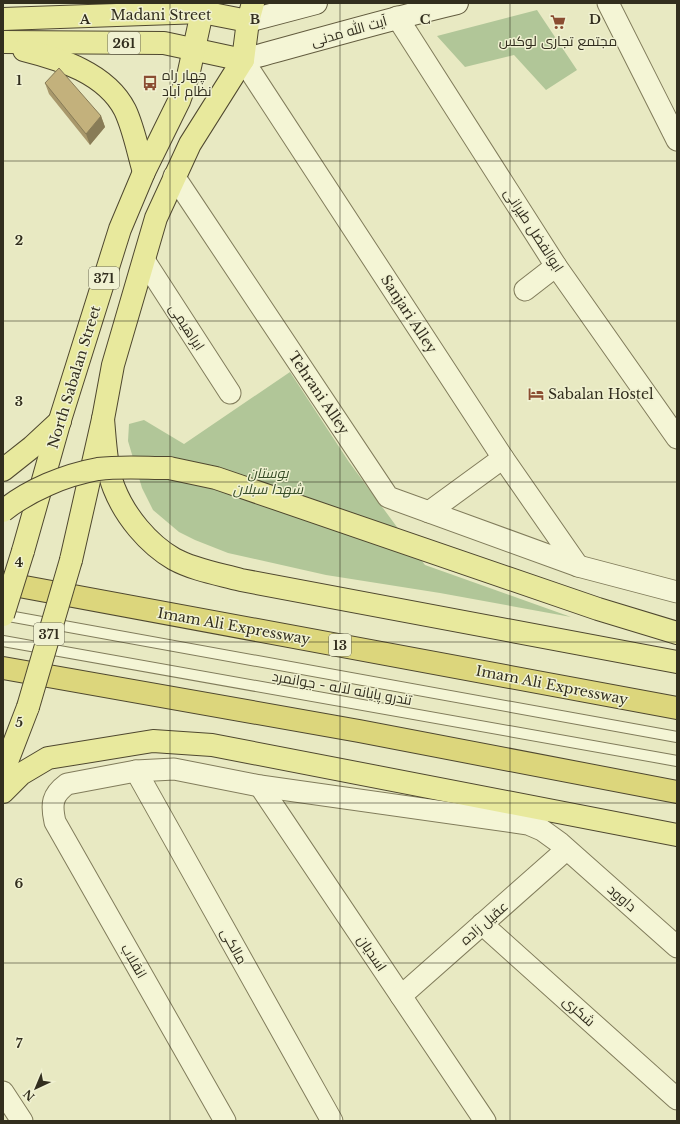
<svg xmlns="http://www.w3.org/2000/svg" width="680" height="1124" font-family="'Libre Baskerville',Cairo,serif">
  <rect width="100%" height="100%" fill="#e8e9c2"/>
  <g fill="#b1c698">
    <polygon points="537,10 577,70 546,90 514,55 465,67 437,36"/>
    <polygon points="290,372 349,462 425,565 571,617 440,593 326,575 228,553 195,540 179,532 153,510 142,488 128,441 129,424 144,420 184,444"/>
  </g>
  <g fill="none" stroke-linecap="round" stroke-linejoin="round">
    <defs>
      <g id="service">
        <polyline points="3,615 677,737"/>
        <polyline points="3,641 677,761"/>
      </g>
      <g id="minor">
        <polyline points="608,3 677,140"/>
        <polyline points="397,17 556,266 677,438"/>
        <polyline points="243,60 503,458 578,566"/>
        <polyline points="174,176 388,497 578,566 677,592"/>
        <polyline points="144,260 230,393"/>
        <polyline points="525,290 556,266"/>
        <polyline points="429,512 503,458"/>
        <polyline points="136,771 332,1121"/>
        <polyline points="260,786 485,1121"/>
        <polyline points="482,924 677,1099"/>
        <polyline points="401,996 566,850"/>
        <polyline points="3,1092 22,1121"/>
        <path d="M225,1121L55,822C51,804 52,795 67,784L136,771L174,769L260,786L528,824L542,830L560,843L677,947"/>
      </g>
      <g id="secondary">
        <polyline points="248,21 316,3"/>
        <path d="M243,60C314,41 385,20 457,3"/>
      </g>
      <g id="primary">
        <polyline points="3,19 202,12 248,21"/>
        <polyline points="3,42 164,43 243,60"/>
        <path d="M24,50C60,59 106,73 125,110C134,129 138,152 144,172"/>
        <path d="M103,419C105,440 106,468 114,488C125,516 148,544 174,559C194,570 219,574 241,580L677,662"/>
        <polyline points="169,468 216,478 598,609 677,633"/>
        <polyline points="3,470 32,447 60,421"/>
        <polyline points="23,551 60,420 120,229 144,172 179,101 188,76 204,3"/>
        <polyline points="71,560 103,419 113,365 156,218 190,144 243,60 248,21 253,3"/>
        <polyline points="3,772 28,707"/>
        <polyline points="3,792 21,774 48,758 153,741 212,745 677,835"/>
      </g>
      <g id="trunk">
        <polyline points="3,583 677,708"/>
        <polyline points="3,668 359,731 677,792"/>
      </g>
    </defs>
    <use href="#service" stroke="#817c5b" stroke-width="12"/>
    <use href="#minor" stroke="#817c5b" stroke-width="23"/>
    <use href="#secondary" stroke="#635c3f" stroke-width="24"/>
    <use href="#primary" stroke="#4f482f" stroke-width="24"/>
    <use href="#trunk" stroke="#4f482f" stroke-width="24"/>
    <use href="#service" stroke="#f4f5d5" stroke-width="10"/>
    <use href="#minor" stroke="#f4f5d5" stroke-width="21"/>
    <use href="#secondary" stroke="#f4f5d5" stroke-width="22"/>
    <use href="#primary" stroke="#e8e99d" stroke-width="22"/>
    <use href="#trunk" stroke="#dcd67c" stroke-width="22"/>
    <defs>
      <g id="primary-bridge">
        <path d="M3,511C29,490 65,475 98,469C121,466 145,468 169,468"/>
        <polyline points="3,615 23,551"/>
        <polyline points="28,707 71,560"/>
      </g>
    </defs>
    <use href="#primary-bridge" stroke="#4f482f" stroke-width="24" stroke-linecap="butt"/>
    <use href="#primary-bridge" stroke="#e8e99d" stroke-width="22"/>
  </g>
  <polygon fill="#a8986b" points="45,83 101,116 105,127 90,145 49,94"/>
  <polygon fill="#887c57" points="101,116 105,127 90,145 86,134"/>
  <polygon fill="#c3b17c" stroke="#887c57" points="59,68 101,116 86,134 45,83"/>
  <path fill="none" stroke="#322e1e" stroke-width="1" stroke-opacity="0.55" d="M170,3V1121M340,3V1121M510,3V1121M3,161H677M3,321H677M3,482H677M3,642H677M3,803H677M3,963H677"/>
  <defs>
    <symbol id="supermarket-bare" viewBox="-9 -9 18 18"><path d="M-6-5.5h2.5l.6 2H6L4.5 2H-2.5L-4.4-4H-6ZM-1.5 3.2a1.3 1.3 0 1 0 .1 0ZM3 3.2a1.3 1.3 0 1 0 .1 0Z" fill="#8a4d31" stroke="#f0f1d1" stroke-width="2.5" paint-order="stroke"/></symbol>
    <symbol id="bus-bare" viewBox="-9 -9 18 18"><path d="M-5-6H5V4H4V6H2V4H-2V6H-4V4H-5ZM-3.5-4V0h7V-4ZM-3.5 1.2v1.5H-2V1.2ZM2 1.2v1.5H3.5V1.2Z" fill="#8a4d31" stroke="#f0f1d1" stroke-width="2.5" paint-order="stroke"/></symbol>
    <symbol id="hotel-bare" viewBox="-9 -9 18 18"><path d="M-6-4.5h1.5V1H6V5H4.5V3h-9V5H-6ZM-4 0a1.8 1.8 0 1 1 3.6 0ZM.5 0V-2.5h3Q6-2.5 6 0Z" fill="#8a4d31" stroke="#f0f1d1" stroke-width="2.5" paint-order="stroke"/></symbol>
  </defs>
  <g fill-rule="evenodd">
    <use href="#supermarket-bare" x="547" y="11" width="22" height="22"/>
    <use href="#bus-bare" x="139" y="72" width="22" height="22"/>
    <use href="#hotel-bare" x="525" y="383" width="22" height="22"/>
  </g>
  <g text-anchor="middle" stroke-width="3" stroke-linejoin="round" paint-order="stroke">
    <g fill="#f0f1d1" stroke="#6b6854" stroke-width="1">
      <rect x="108" y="32" width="32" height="22" rx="3"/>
      <rect x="89" y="267" width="30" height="22" rx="3"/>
      <rect x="34" y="623" width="30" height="22" rx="3"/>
      <rect x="329" y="634" width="22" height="22" rx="3"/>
    </g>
    <g font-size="13" font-weight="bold" fill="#322e1e">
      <text x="124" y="48">261</text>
      <text x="104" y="283">371</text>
      <text x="49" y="639">371</text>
      <text x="340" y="650">13</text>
    </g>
    <g font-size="14" fill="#322e1e" stroke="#f0f1d1">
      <text x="161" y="20">Madani Street</text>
      <text transform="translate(349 31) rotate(-16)" y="5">آیت الله مدنی</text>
      <text transform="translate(534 230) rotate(57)" y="5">ابوالفضل طیرانی</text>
      <text transform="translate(409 314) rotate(57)" y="5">Sanjari Alley</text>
      <text transform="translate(187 327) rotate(57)" y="5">ابراهیمی</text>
      <text transform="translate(74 377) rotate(-73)" y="5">North Sabalan Street</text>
      <text transform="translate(319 393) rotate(56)" y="5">Tehrani Alley</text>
      <text transform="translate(234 626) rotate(10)" y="5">Imam Ali Expressway</text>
      <text transform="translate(552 685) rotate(11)" y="5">Imam Ali Expressway</text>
      <text transform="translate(342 688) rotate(10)" y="5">تندرو پایانه لاله - جوانمرد</text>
      <text transform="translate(622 898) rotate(41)" y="5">داوود</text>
      <text transform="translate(484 923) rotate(-41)" y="5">عقیل زاده</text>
      <text transform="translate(234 946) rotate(61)" y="5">مالکی</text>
      <text transform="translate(372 953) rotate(56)" y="5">اسدیان</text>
      <text transform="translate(134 961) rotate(60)" y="5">انقلاب</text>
      <text transform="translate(579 1011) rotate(42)" y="5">شکری</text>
    </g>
    <g font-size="14" fill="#322e1e" stroke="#f0f1d1" text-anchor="start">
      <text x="558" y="46" text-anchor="middle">مجتمع تجاری لوکس</text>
      <text x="162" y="80">چهار راه<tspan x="162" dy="16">نظام آباد</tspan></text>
      <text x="548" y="399">Sabalan Hostel</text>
    </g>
    <g font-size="14" font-style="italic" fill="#374d27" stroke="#f0f1d1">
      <text x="268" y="478">بوستان<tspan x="268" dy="16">شهدا سبلان</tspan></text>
    </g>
  </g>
  <g font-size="13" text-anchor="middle" font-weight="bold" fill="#322e1e" stroke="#f0f1d1" stroke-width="3" stroke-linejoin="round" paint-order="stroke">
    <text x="85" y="24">A</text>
    <text x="255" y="24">B</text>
    <text x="425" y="24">C</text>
    <text x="595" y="24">D</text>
    <text x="19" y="85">1</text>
    <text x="19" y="245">2</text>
    <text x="19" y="406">3</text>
    <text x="19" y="567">4</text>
    <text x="19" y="727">5</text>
    <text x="19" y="888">6</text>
    <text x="19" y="1048">7</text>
  </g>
  <rect width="680" height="1124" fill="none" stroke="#322e1e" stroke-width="8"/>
  <g transform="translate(36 1088) rotate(224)" stroke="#f0f1d1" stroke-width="3" paint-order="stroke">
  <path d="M0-3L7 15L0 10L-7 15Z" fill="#322e1e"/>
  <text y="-6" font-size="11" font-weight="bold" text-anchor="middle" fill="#322e1e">N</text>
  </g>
</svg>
